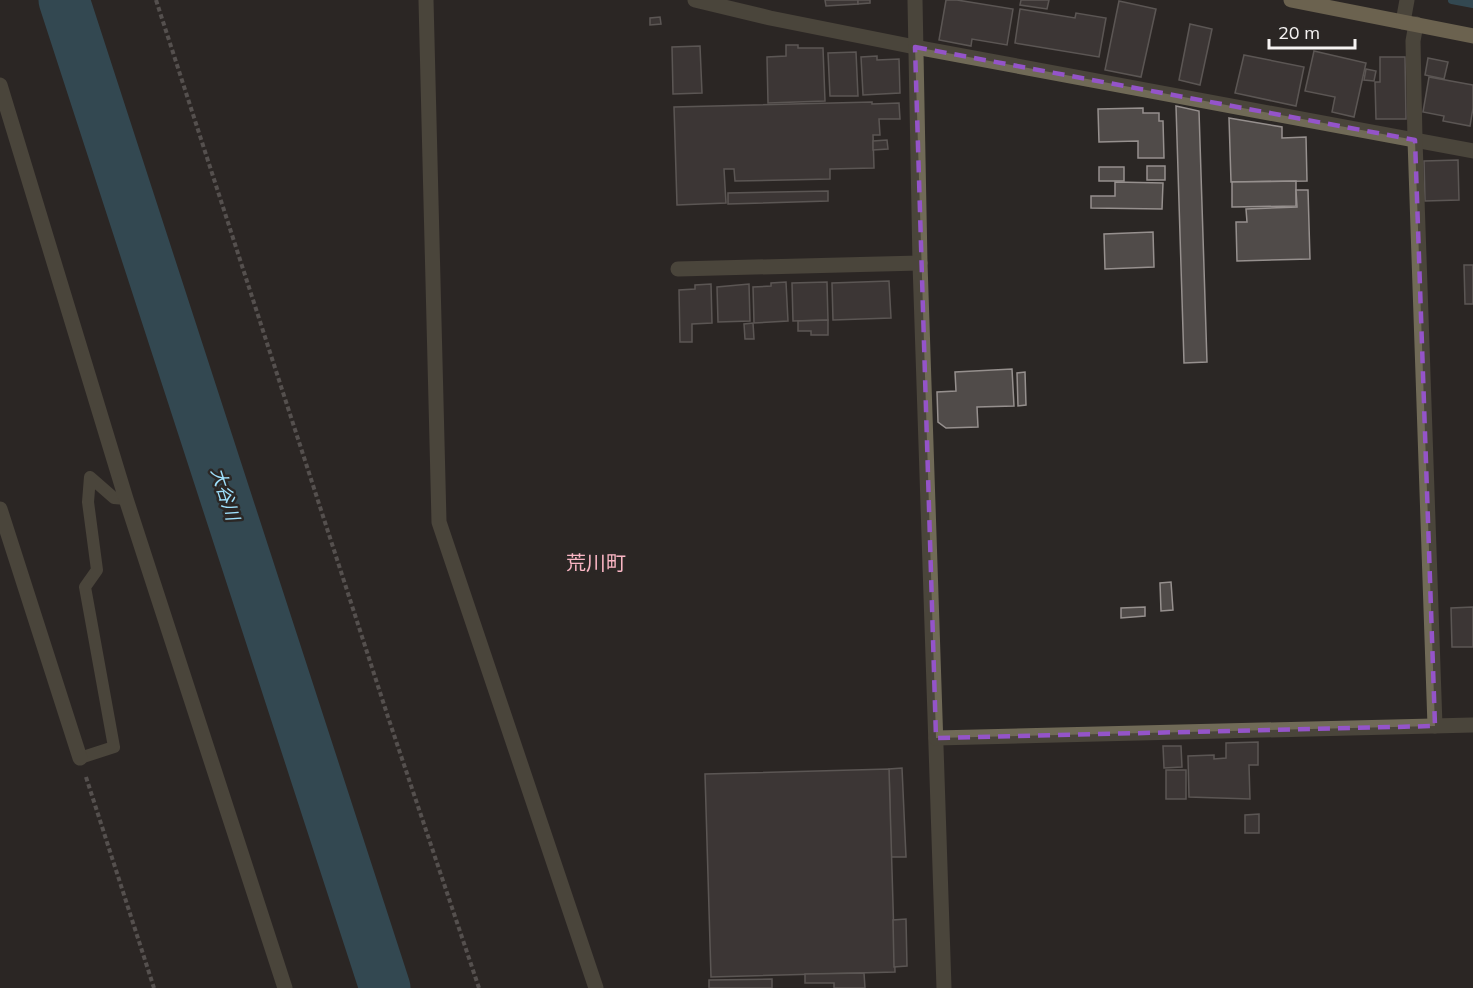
<svg xmlns="http://www.w3.org/2000/svg" width="1473" height="988" font-family="Mulish,'Noto Sans JP',sans-serif">
  <rect width="100%" height="100%" fill="#2b2725"/>
  <g fill="none" stroke-linecap="round" stroke-linejoin="round">
    <polyline stroke="#3d7288" stroke-width="8" points="1452,0 1473,4"/>
    <polyline stroke="#3d7288" stroke-width="51" points="64,0 385,988"/>
  </g>
  <g fill="#504b49" stroke="#96908e" stroke-width="1.5">
    <polygon points="825,0 858,0 858,4 826,6"/>
    <polygon points="858,0 870,0 870,3 858,4"/>
    <polygon points="946,0 957,0 1013,9 1007,45 972,39 971,46 939,40"/>
    <polygon points="1021,0 1049,0 1047,9 1020,5"/>
    <polygon points="1119,1 1156,9 1141,77 1105,70"/>
    <polygon points="1020,9 1075,18 1076,13 1106,18 1099,57 1015,43"/>
    <polygon points="660,17 661,24 650,25 650,18"/>
    <polygon points="1190,24 1212,29 1200,85 1179,80"/>
    <polygon points="786,45 798,45 798,48 823,48 825,101 768,103 767,57 786,56"/>
    <polygon points="700,46 702,93 673,94 672,47"/>
    <polygon points="1314,51 1366,63 1354,117 1332,112 1335,97 1305,91"/>
    <polygon points="856,52 858,96 830,96 828,53"/>
    <polygon points="1244,55 1304,67 1296,106 1235,93"/>
    <polygon points="877,56 877,60 899,59 900,93 863,95 861,57"/>
    <polygon points="1380,57 1405,57 1406,119 1376,119 1375,82 1380,82"/>
    <polygon points="1428,58 1448,62 1444,79 1425,75"/>
    <polygon points="1366,69 1376,71 1374,81 1364,80"/>
    <polygon points="1429,77 1473,85 1473,108 1470,126 1443,121 1444,116 1423,112"/>
    <polygon points="872,102 872,104 899,103 900,119 879,119 880,135 873,135 874,168 830,169 830,179 735,181 734,169 724,169 726,203 677,205 674,107"/>
    <polygon points="1176,106 1199,111 1207,362 1184,363"/>
    <polygon points="1143,108 1143,113 1159,113 1159,121 1163,121 1164,158 1138,158 1138,141 1099,142 1098,109"/>
    <polygon points="1229,118 1282,127 1282,138 1306,137 1307,181 1231,182"/>
    <polygon points="887,140 888,149 873,150 873,141"/>
    <polygon points="1458,160 1459,200 1425,201 1424,161"/>
    <rect x="1147" y="166" width="18" height="14"/>
    <rect x="1099" y="167" width="25" height="14"/>
    <polygon points="1296,181 1296,206 1232,207 1232,182"/>
    <polygon points="1115,182 1163,183 1162,209 1091,208 1091,196 1115,196"/>
    <polygon points="1296,190 1308,190 1310,259 1237,261 1236,222 1247,222 1246,209 1297,207"/>
    <polygon points="828,191 828,201 728,204 728,193"/>
    <polygon points="1153,232 1154,267 1105,269 1104,234"/>
    <polygon points="1464,265 1473,265 1473,304 1465,304"/>
    <polygon points="889,281 891,318 833,320 832,283"/>
    <polygon points="786,282 788,321 754,323 753,287 771,286 771,283"/>
    <polygon points="827,282 828,320 793,321 792,283"/>
    <polygon points="711,284 712,323 692,324 692,342 680,342 679,290 695,289 695,285"/>
    <polygon points="749,284 750,321 718,322 717,287"/>
    <polygon points="828,320 828,335 811,335 811,331 798,331 798,321"/>
    <polygon points="753,323 754,339 745,339 744,324"/>
    <polygon points="1012,369 1014,406 977,407 978,427 946,428 938,422 937,392 956,391 955,372"/>
    <polygon points="1025,372 1026,405 1018,406 1017,373"/>
    <polygon points="1171,582 1173,610 1161,611 1160,583"/>
    <polygon points="1145,607 1145,616 1121,618 1121,608"/>
    <polygon points="1473,607 1473,647 1452,647 1451,608"/>
    <polygon points="1258,742 1258,765 1249,765 1250,799 1189,797 1188,756 1214,755 1214,759 1226,758 1226,743"/>
    <polygon points="1163,746 1181,746 1182,767 1164,768"/>
    <polygon points="902,768 906,857 891,857 889,769"/>
    <polygon points="889,769 895,972 711,977 705,774"/>
    <rect x="1166" y="770" width="20" height="29"/>
    <polygon points="1259,814 1259,833 1245,833 1245,815"/>
    <polygon points="906,919 907,966 894,967 893,920"/>
    <polygon points="864,973 865,988 834,988 834,983 805,983 805,974"/>
    <polygon points="772,979 772,988 709,988 709,980"/>
  </g>
  <g fill="none" stroke-linecap="round" stroke-linejoin="round">
    <g stroke="#878382" stroke-width="4" stroke-dasharray="4.5 3" stroke-linecap="butt">
      <polyline points="156,0 388,717 479,988"/>
      <polyline points="86,777 154,988"/>
    </g>
    <polyline stroke="#706a57" stroke-width="12" points="80,758 114,747 85,587 97,570 88,502 90,477 114,498 126,499"/>
    <g stroke="#706a57" stroke-width="15">
      <polyline points="426,0 439,522 596,988"/>
      <polyline points="695,0 770,18 915,47 1473,151"/>
      <polyline points="915,0 920,263 944,988"/>
      <polyline points="1403,22 1407,0"/>
      <polyline points="1416,24 1413,41 1415,140 1435,726"/>
      <polyline points="0,85 126,499 285,988"/>
      <polyline points="678,269 920,263"/>
      <polyline points="0,509 80,758"/>
      <polyline points="936,738 1473,725"/>
    </g>
    <polyline stroke="#b8ab84" stroke-width="15" points="1291,0 1473,36"/>
  </g>
  <path d="M0 0H1473V988H0ZM915,47L1415,140L1435,726L936,738Z" fill="#2b2725" fill-opacity=".55" fill-rule="evenodd"/>
  <path fill="none" stroke="#9454c9" stroke-width="4.5" stroke-dasharray="12 8" stroke-linejoin="round" d="M915,47L1415,140L1435,726L936,738Z"/>
  <g text-anchor="middle" stroke-width="5" stroke-linejoin="round" paint-order="stroke">
    <g font-size="18" font-style="italic" fill="#9fe1fd" stroke="#2b2725">
      <text transform="translate(225 494) rotate(72)" y="6">大谷川</text>
    </g>
    <g font-size="20" fill="#fab6c4" stroke="#2b2725">
      <text x="596" y="570">荒川町</text>
    </g>
  </g>
  <path d="M1269 39v9h86v-9" fill="none" stroke="#f6f3f2" stroke-width="3"/>
  <text x="1278" y="39" font-size="18" fill="#f6f3f2" stroke="#2b2725" stroke-width="4.5" paint-order="stroke">20 m</text>
</svg>
